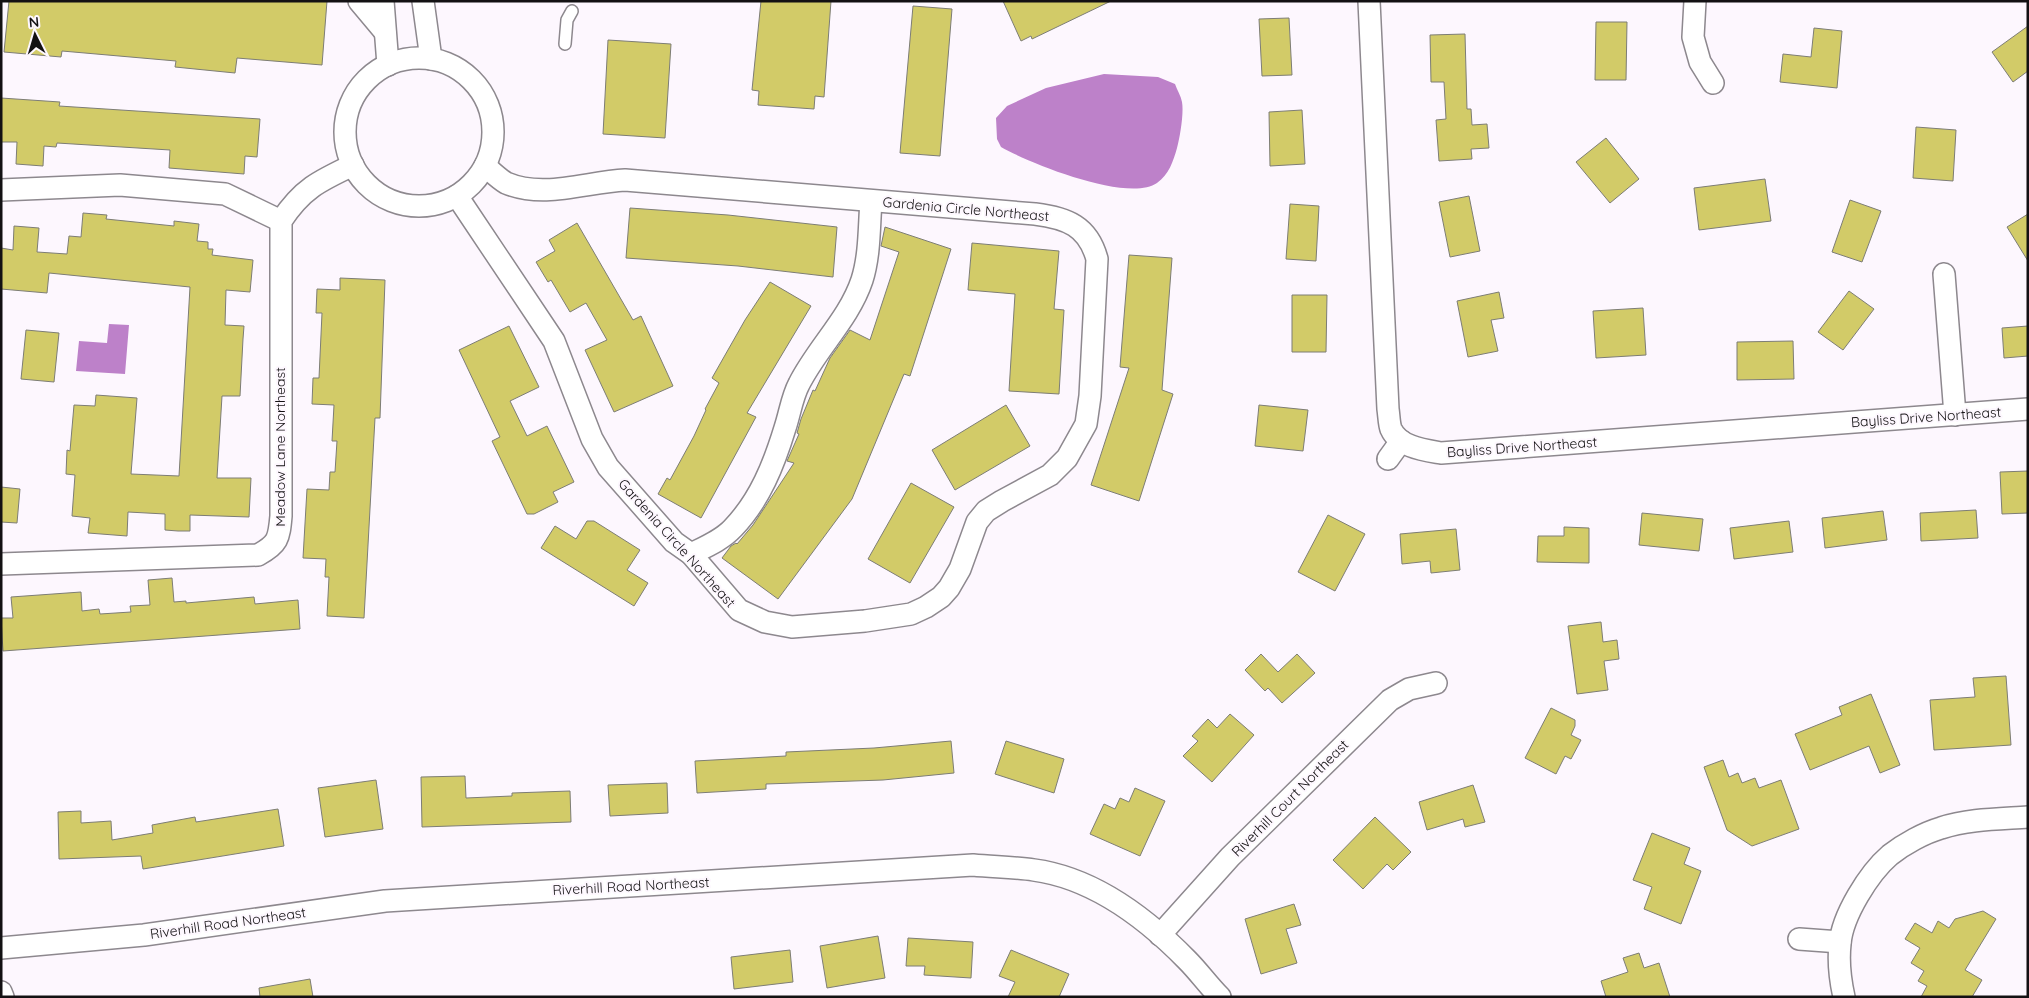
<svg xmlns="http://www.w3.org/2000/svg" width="2029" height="998" font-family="Quicksand,sans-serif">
  <rect width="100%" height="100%" fill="#fdf7fe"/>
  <g fill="#bd81c9">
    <path d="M1104,74L1158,77L1175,84C1177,90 1181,96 1182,102C1184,113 1180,137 1177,148C1173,162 1169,174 1157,183C1128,203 1029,163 1001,147L997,139L996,118L1007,106L1046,88Z"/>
    <polygon points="109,324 129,325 125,374 76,371 79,341 107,343"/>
  </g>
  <g fill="#d2cb68" stroke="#7d7d75">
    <polygon points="9,1 327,1 322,65 237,58 235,73 175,67 176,61 62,51 61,57 4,52"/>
    <polygon points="761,1 831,1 824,97 815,96 814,109 758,105 759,91 752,90"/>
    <polygon points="1003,1 1111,1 1032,39 1031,36 1021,41"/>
    <polygon points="913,6 952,9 940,156 900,153"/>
    <polygon points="1289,18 1292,75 1262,76 1259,19"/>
    <polygon points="1596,22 1627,22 1626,80 1595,80"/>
    <polygon points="2028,26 2028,71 2013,82 1992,52"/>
    <polygon points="1814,28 1842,31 1837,88 1780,82 1783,54 1811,57"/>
    <polygon points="1465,34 1467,109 1471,109 1472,125 1487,124 1489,148 1471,149 1472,159 1439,161 1436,120 1446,119 1444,82 1431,82 1430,35"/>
    <polygon points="608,40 671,44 665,138 603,134"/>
    <polygon points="1,98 60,102 59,106 260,119 257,157 245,156 244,174 169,168 170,150 57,143 56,147 44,146 43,166 16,164 17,142 1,142"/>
    <polygon points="1302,110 1305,164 1270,166 1269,112"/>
    <polygon points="1916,127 1956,130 1953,181 1913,178"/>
    <polygon points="1606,138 1639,179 1610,203 1576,162"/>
    <polygon points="1765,179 1771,221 1699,230 1694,188"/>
    <polygon points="1469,196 1480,251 1450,257 1439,202"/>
    <polygon points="1850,200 1881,211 1862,262 1832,252"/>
    <polygon points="1290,204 1319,206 1316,261 1286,259"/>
    <polygon points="630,208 728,215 837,227 833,277 738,266 626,258"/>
    <polygon points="83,213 107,215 106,219 174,226 174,221 199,224 197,241 208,242 208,249 213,249 212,255 253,260 250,292 226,290 225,325 244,326 243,339 240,396 222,396 217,478 251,478 249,517 190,515 190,531 178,531 165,530 165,514 128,512 127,536 88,533 90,518 72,516 75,475 66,474 67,450 70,451 74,405 95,406 96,395 137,398 131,474 179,476 190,287 49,273 47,293 1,289 1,248 13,250 14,226 39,228 37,252 67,254 69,236 81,237"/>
    <polygon points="2028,214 2028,261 2007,227"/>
    <polygon points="577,223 633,320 641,316 673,386 614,412 585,350 607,340 586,303 570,312 551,280 548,282 536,262 555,251 549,240"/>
    <polygon points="885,227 951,249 910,376 904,374 852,499 778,599 722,558 731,546 736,543 737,544 753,525 794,463 787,461 799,434 797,433 801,419 813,390 815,391 830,358 850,330 870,340 899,252 881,246"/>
    <polygon points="972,243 1059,251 1054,309 1064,310 1059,394 1009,391 1015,294 968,290"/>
    <polygon points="1129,255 1172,258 1162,390 1173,394 1139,501 1091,485 1129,368 1120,367"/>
    <polygon points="340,278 385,280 380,418 375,418 364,618 327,616 329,577 325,577 326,559 303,558 307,489 329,490 330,472 335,472 337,441 332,441 334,405 312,404 313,378 319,378 322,313 316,313 317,289 340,290"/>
    <polygon points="770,282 811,306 747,413 756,417 701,518 658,494 667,478 670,480 694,436 706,410 705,409 719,383 712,378 745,320"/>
    <polygon points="1849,291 1874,309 1843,350 1818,332"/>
    <polygon points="1499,292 1504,318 1491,320 1498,351 1468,357 1457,301"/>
    <polygon points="1292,295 1327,295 1326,352 1292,352"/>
    <polygon points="1643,308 1646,355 1596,358 1593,311"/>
    <polygon points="509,326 539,387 510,401 527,436 547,426 574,482 553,492 558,502 534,514 527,514 492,441 500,437 459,350"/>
    <polygon points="2028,326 2028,356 2004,358 2002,328"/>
    <polygon points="26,330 59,333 54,382 21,379"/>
    <polygon points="1793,341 1794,379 1737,380 1737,342"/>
    <polygon points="1006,405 1030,446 955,490 932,450"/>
    <polygon points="1259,405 1308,410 1303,451 1255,446"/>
    <polygon points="2028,471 2028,513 2002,514 2000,472"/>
    <polygon points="911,483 954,507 910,583 868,559"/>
    <polygon points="1,487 20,489 17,523 1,522"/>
    <polygon points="1976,510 1978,538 1921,541 1920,513"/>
    <polygon points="1883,511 1887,540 1825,548 1822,518"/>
    <polygon points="1642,513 1703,519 1699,551 1639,545"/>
    <polygon points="1328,515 1365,534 1335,591 1298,572"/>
    <polygon points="587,521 594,521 640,550 627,570 648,583 634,606 541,548 555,526 576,539"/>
    <polygon points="1789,521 1793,552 1734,559 1730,528"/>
    <polygon points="1564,527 1589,528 1589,563 1537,562 1538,536 1564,536"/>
    <polygon points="1456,529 1460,570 1431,573 1430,561 1402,564 1400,534"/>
    <polygon points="172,578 174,602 186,601 186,603 254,597 255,604 298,600 300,629 3,651 1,618 13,618 11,597 81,592 82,611 99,609 100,614 131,612 130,606 150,605 148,580"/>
    <polygon points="1601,622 1603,642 1617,640 1619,659 1604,661 1608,690 1577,694 1568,626"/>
    <polygon points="1261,654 1278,672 1297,654 1315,673 1282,703 1268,688 1265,691 1245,670"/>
    <polygon points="2006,676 2011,745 1934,750 1930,700 1975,697 1973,678"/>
    <polygon points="1871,694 1900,765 1880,773 1869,746 1810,770 1795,734 1842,715 1839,707"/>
    <polygon points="1551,708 1575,720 1575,726 1571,735 1581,740 1571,759 1565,756 1556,774 1525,758"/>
    <polygon points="1230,714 1254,735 1212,782 1183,756 1198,741 1192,736 1208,719 1217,728"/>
    <polygon points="951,741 954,773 883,780 766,784 766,789 697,793 695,761 786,756 786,752 874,748"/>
    <polygon points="1006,741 1064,759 1054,793 995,774"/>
    <polygon points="1723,760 1729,777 1738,773 1742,783 1755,778 1759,788 1781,780 1799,829 1752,846 1727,830 1704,767"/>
    <polygon points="465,776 466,798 512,796 512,793 570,791 571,822 422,827 421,777"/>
    <polygon points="376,780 383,829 325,837 318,788"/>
    <polygon points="667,783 668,813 610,816 608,785"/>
    <polygon points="1473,785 1485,822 1465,827 1463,819 1427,830 1419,802"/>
    <polygon points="1135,788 1165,801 1140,856 1090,834 1104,804 1115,809 1120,798 1129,802"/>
    <polygon points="278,809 284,846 143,869 141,856 59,859 58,812 81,811 81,823 111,821 112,840 153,833 152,825 195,817 196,822"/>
    <polygon points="1375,817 1411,852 1393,870 1387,864 1363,889 1333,860"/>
    <polygon points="1652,833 1690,848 1684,864 1701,871 1681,924 1644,909 1652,887 1633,880"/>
    <polygon points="1294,904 1301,925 1286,929 1297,963 1261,974 1245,919"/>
    <polygon points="1983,911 1996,919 1965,970 1982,980 1972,997 1921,997 1927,986 1918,981 1924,971 1911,963 1920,948 1905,939 1915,923 1932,933 1938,921 1949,928 1955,919"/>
    <polygon points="878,936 885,978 827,988 820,946"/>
    <polygon points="908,938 973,942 971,978 924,975 925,966 906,966"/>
    <polygon points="790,950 793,982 734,989 731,957"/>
    <polygon points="1011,950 1069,974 1059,997 1008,997 1015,982 999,976"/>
    <polygon points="1639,953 1644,968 1659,963 1670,997 1606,997 1601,981 1628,972 1623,958"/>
    <polygon points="310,979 313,997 260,997 259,988"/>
  </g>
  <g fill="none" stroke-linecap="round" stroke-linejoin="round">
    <defs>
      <polyline id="service" points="565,44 567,20 572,11"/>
      <g id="minor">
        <polyline points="359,1 385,32"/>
        <polyline points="383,1 388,65"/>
        <polyline points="423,1 431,59"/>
        <path d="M1369,1L1388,409C1389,415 1389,424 1391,429C1399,447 1424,450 1441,453L2028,409"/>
        <polyline points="1695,1 1693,37 1700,62 1713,83"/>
        <circle cx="419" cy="132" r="74"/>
        <polyline points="1,190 120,185 225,194 281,221"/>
        <path d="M457,196L554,341L592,439L608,467L674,542L691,554L739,610L765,622L792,627L865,621L911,614L926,607L941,597L949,588L960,569L977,522L986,511L1002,501L1050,475L1067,458L1086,424L1090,396L1097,259C1088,226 1067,218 1035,214L625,180C586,182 544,199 506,183C499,179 491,171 485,166"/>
        <polyline points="1944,274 1955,415"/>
        <polyline points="1388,459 1401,441"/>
        <path d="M691,554C705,547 722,540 733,528C760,500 774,464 785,428C790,413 792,397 799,384C817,348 849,319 862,280C870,255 869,226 871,201"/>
        <path d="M1,564L258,555C278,544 279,539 281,516V221C302,189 319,181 353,165"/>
        <polyline points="1160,935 1230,857 1390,700 1409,689 1436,683"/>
        <polyline points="1799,939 1840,942"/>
        <path d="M1,948L144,935L385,901L973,865C993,867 1014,867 1034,870C1093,878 1146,918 1187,960C1199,972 1208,985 1220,997"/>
        <polyline points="1,992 3,997"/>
        <path d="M1844,997C1840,979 1838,962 1840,944C1842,916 1869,873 1890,855C1904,844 1924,833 1941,828C1968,819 1999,819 2028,817"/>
      </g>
    </defs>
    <use href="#service" stroke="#8d888e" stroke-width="14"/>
    <use href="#minor" stroke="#8d888e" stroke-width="24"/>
    <use href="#service" stroke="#fff" stroke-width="11"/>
    <use href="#minor" stroke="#fff" stroke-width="21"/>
  </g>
  <g text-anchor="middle" stroke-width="4" stroke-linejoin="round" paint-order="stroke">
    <g font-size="14" fill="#131113" stroke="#fdf7fe">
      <text transform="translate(966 209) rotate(5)" y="5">Gardenia Circle Northeast</text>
      <text transform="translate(1926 417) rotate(-4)" y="5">Bayliss Drive Northeast</text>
      <text transform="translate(280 447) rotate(-90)" y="5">Meadow Lane Northeast</text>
      <text transform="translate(1522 447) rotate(-4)" y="5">Bayliss Drive Northeast</text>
      <text transform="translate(677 543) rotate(48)" y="5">Gardenia Circle Northeast</text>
      <text transform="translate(1290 798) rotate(-45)" y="5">Riverhill Court Northeast</text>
      <text transform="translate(631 886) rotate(-3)" y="5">Riverhill Road Northeast</text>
      <text transform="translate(228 923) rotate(-8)" y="5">Riverhill Road Northeast</text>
    </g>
  </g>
  <rect width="2029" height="998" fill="none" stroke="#131113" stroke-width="5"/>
  <g transform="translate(35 35) rotate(355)" stroke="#fdf7fe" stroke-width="4" paint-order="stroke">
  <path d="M0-4L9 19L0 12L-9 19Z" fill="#131113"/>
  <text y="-8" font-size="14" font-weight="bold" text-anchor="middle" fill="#131113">N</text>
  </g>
</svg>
